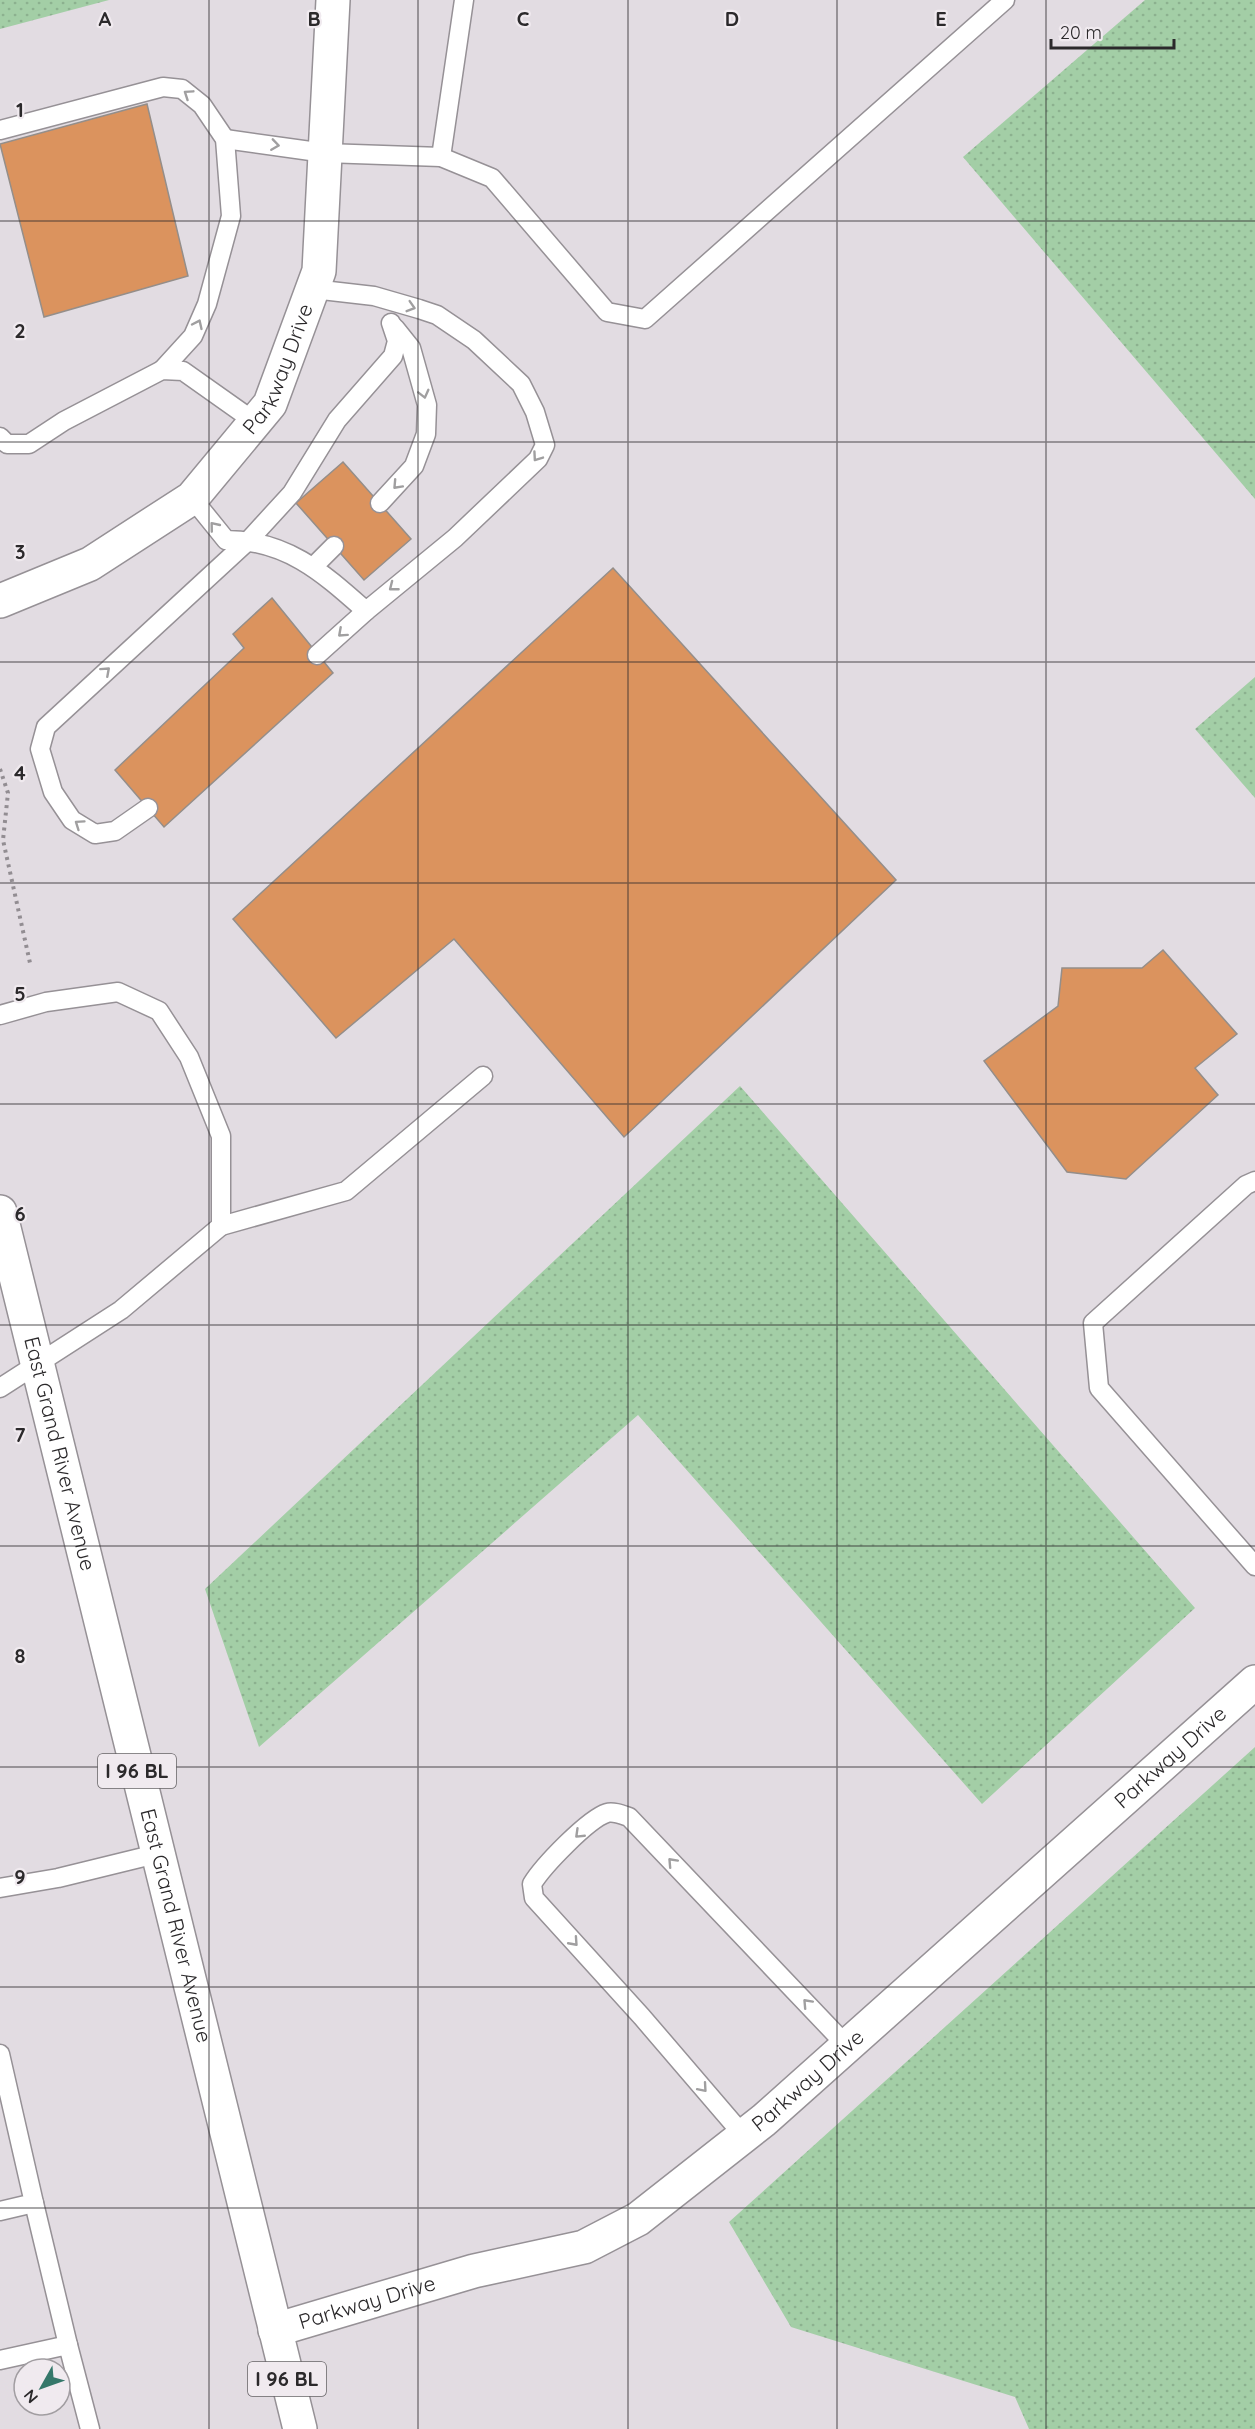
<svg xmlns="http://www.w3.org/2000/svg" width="1255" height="2429" font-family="Quicksand,sans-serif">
  <defs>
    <pattern id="grass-dots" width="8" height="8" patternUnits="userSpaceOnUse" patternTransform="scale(1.5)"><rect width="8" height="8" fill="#a3cea6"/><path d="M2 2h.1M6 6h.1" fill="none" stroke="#8cb18f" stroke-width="1.8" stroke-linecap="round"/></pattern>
  </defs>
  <rect width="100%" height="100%" fill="#e2dce2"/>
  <g fill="url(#grass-dots)">
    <polygon points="0,0 109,0 0,29"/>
    <polygon points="1145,0 1255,0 1255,499 963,157"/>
    <polygon points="1255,677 1255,798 1195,729"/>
    <polygon points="740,1086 1195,1608 982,1804 638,1415 259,1747 205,1589"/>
    <polygon points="1255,1747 1255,2429 1029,2429 1015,2397 791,2327 729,2222"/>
  </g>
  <g fill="#db935e" stroke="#948e8a" stroke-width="1.5">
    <polygon points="147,104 188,276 44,317 0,144"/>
    <polygon points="343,462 411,539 364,580 296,503"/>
    <polygon points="613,568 896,880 624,1137 454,939 336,1038 233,919"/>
    <polygon points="272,598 333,673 164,827 115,770 244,648 233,634"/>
    <polygon points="1163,950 1237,1034 1195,1068 1218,1095 1126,1179 1067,1172 984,1061 1058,1006 1062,968 1142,968"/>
  </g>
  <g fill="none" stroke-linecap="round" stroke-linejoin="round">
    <defs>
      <g id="service">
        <polyline points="0,130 163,87 182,89 202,105 225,139 231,216 207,304 193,336 162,370"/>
        <polyline points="225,139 325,153 441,157 492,178 607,312 645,319 1005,0"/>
        <polyline points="441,157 464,0"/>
        <polyline points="0,437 7,444 29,444 64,421 162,370 183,371 255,422"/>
        <path d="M192,498L226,540C287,540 323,573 366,611L455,538L538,459L545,445L535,412L521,384L474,340L437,315L419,309L374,296L313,289"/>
        <polyline points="380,503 414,466 426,434 427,405 411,348 395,328"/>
        <polyline points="313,567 334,546"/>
        <polyline points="317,655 366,611"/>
        <polyline points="148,808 115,831 95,834 72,820 53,792 40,749 46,727 249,540 292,493 337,420 393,356 397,341 391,323"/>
        <polyline points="0,1015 46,1002 118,992 159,1011 189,1057 221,1136 221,1226 121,1310 0,1388"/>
        <polyline points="1255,1181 1246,1185 1093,1323 1099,1388 1255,1566"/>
        <polyline points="221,1226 346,1191 483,1076"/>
        <polyline points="0,1888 58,1878 156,1854"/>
        <polyline points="0,2054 34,2203 0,2211"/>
        <path d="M744,2136L642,2017L534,1898L532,1884C543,1866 588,1819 607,1813C613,1811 623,1815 629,1817L847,2046"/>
        <polyline points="34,2203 68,2345"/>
        <polyline points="0,2360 68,2345 90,2429"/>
      </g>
      <g id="minor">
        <path id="s1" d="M0,601L90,564L192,498L270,404L319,271L333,0"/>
        <path id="s2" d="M275,2330L474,2271L584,2247L638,2219L764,2120L1255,1682"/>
      </g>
      <g id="primary">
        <path id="s3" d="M0,1212L300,2429"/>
      </g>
    </defs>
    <use href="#service" stroke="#969196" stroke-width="21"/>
    <use href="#minor" stroke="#969196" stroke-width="36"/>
    <use href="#primary" stroke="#969196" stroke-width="36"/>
    <polyline stroke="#928d92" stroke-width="4" stroke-dasharray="3 4.5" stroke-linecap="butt" points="0,769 8,793 3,840 30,963"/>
    <use href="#service" stroke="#fff" stroke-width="18"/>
    <use href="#minor" stroke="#fff" stroke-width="33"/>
    <use href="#primary" stroke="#fff" stroke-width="33"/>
  </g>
  <defs><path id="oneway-chevron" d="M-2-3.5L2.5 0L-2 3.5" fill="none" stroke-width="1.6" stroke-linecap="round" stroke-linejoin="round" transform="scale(1.5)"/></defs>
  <g stroke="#a09fa0">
    <use href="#oneway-chevron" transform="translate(188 94) rotate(-146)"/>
    <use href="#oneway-chevron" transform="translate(275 145) rotate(8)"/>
    <use href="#oneway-chevron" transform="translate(411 307) rotate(17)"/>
    <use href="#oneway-chevron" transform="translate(198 324) rotate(-65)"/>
    <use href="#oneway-chevron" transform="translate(424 394) rotate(76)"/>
    <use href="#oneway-chevron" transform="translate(537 457) rotate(125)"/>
    <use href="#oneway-chevron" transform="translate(397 485) rotate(133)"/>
    <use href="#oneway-chevron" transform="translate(214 526) rotate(-129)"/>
    <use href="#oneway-chevron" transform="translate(393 587) rotate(142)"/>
    <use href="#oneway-chevron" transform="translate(342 633) rotate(138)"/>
    <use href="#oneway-chevron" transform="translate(106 671) rotate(-42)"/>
    <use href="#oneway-chevron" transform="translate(79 824) rotate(-145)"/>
    <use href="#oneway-chevron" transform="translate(579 1834) rotate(136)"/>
    <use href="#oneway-chevron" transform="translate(672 1862) rotate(-133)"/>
    <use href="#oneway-chevron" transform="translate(574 1942) rotate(48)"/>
    <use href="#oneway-chevron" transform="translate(807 2003) rotate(-133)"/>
    <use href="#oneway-chevron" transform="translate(703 2088) rotate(49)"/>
  </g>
  <path fill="none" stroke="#2b292b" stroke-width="1.5" stroke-opacity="0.55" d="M209,0V2429M418,0V2429M628,0V2429M837,0V2429M1046,0V2429M0,221H1255M0,442H1255M0,662H1255M0,883H1255M0,1104H1255M0,1325H1255M0,1546H1255M0,1767H1255M0,1987H1255M0,2208H1255"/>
  <g text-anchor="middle" stroke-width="4.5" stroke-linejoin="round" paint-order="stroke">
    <g fill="#f0eaef" stroke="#666366" stroke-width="1.5">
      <rect x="98" y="1754" width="78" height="34" rx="4.5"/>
      <rect x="248" y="2362" width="78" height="34" rx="4.5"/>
    </g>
    <g font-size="20" font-weight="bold" fill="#2b292b">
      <text x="137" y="1778">I 96 BL</text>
      <text x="287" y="2386">I 96 BL</text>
    </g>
    <g font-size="21" fill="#2b292b" stroke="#f0eaef">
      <text dy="7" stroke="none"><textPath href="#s1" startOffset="376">Parkway Drive</textPath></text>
      <text dy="7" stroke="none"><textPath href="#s3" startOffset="249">East Grand River Avenue</textPath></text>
      <text dy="7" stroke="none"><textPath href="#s2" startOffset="1086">Parkway Drive</textPath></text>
      <text dy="7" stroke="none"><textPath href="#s3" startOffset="735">East Grand River Avenue</textPath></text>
      <text dy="7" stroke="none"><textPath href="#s2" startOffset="600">Parkway Drive</textPath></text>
      <text dy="7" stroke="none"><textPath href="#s2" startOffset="96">Parkway Drive</textPath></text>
    </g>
  </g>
  <g font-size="20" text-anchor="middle" font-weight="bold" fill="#2b292b" stroke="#f0eaef" stroke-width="4.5" stroke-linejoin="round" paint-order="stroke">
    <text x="105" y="26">A</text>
    <text x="314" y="26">B</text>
    <text x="523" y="26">C</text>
    <text x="732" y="26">D</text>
    <text x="941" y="26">E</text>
    <text x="20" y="117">1</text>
    <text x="20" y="338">2</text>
    <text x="20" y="559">3</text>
    <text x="20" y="780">4</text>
    <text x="20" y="1001">5</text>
    <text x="20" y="1221">6</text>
    <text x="20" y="1442">7</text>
    <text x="20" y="1663">8</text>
    <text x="20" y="1884">9</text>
  </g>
  <g transform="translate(42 2387) rotate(230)"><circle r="28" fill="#f0eaef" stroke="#a19da1" stroke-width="1.5"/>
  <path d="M0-4.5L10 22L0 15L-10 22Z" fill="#35786a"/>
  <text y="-9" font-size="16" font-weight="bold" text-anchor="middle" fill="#2b292b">N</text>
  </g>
  <path d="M1051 39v9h123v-9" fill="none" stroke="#2b292b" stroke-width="3"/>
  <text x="1060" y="39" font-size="18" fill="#2b292b" stroke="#f0eaef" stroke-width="4.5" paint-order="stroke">20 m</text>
</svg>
